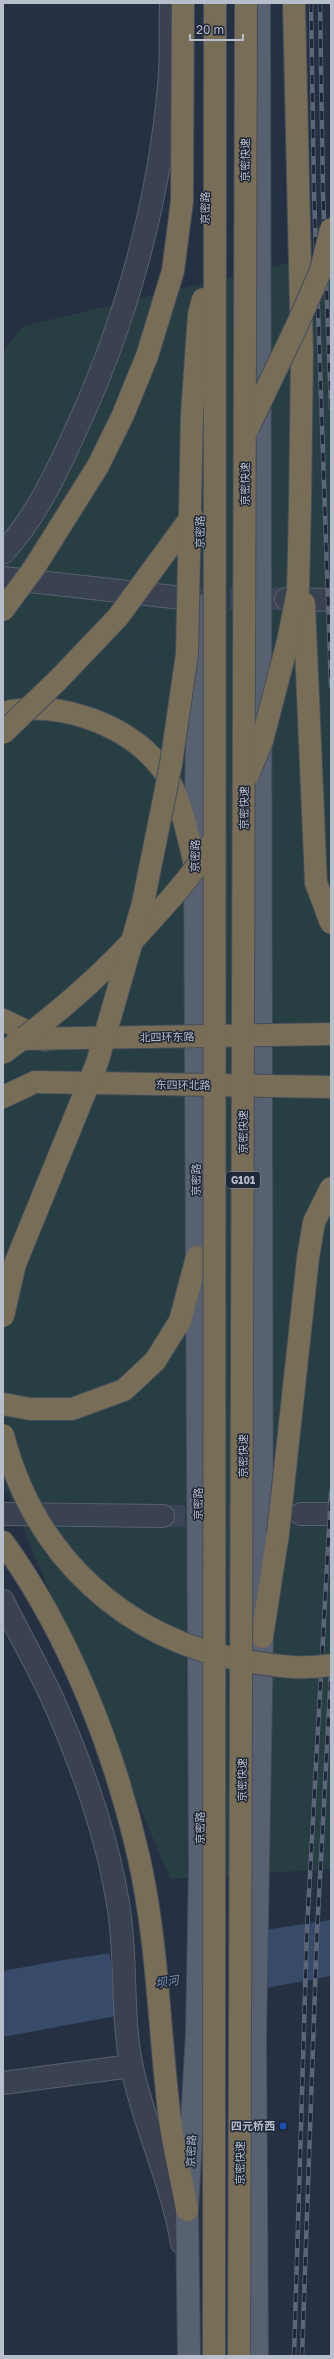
<svg xmlns="http://www.w3.org/2000/svg" width="334" height="2359" font-family="'Golos Text','Noto Sans SC',sans-serif">
  <rect width="100%" height="100%" fill="#253042"/>
  <polygon fill="#273e43" points="331,253 331,1869 170,1879 8,1492 3,1488 3,350 24,326"/>
  <polygon fill="#384a6a" points="331,1920 331,1976 3,2037 3,1971 57,1961"/>
  <polygon fill="#253042" points="264,1928 262,1990 119,2017 109,1951"/>
  <g fill="none" stroke-linecap="round" stroke-linejoin="round">
    <g stroke="#3b4557" stroke-width="22" stroke-dasharray="22 11" stroke-linecap="butt">
      <polyline points="197,599 286,599"/>
      <polyline points="163,1516 259,1515"/>
    </g>
    <defs>
      <g id="minor">
        <path d="M3,553C35,518 55,476 74,434C125,325 159,204 169,85C172,58 170,30 171,3"/>
        <polyline points="3,578 182,598"/>
        <polyline points="286,599 331,600"/>
        <polyline points="3,1514 163,1516"/>
        <polyline points="301,1514 331,1514"/>
        <path d="M3,1601C19,1634 38,1667 53,1700C83,1767 108,1837 119,1910C127,1962 121,2016 132,2068C145,2128 172,2183 182,2243"/>
        <polyline points="3,2083 131,2066"/>
      </g>
      <g id="major">
        <polyline points="189,2356 187,2210 197,2034 200,1868 195,865 199,606"/>
        <polyline points="257,2356 255,2037 262,1637 259,3"/>
      </g>
      <g id="highway">
        <polyline points="294,3 302,353 300,505"/>
        <path d="M3,713C56,699 125,723 160,766C179,789 188,836 195,865"/>
        <polyline points="3,1020 45,1040"/>
        <polyline points="3,1097 35,1082"/>
        <polyline points="3,1404 30,1409 72,1409 124,1390 155,1361 180,1321 197,1257"/>
        <path d="M3,1542C68,1632 113,1746 138,1854C158,1940 159,2032 170,2120C174,2150 182,2180 187,2210"/>
        <polyline points="262,1637 278,1534"/>
      </g>
    </defs>
    <use href="#minor" stroke="#58606f" stroke-width="24"/>
    <use href="#major" stroke="#434b5b" stroke-width="24"/>
    <use href="#highway" stroke="#444d5c" stroke-width="24"/>
    <use href="#minor" stroke="#3a4252" stroke-width="22"/>
    <use href="#major" stroke="#586172" stroke-width="22"/>
    <use href="#highway" stroke="#786d56" stroke-width="22"/>
    <defs>
      <g id="rail">
        <polyline points="311,3 314,194 331,686"/>
        <polyline points="320,3 323,194 331,408"/>
        <polyline points="294,2356 307,1929 331,1492"/>
        <polyline points="302,2356 317,1933 331,1672"/>
      </g>
    </defs>
    <use href="#rail" stroke="#5c6679" stroke-width="4.5"/>
    <use href="#rail" stroke="#1e2737" stroke-width="3" stroke-dasharray="9" stroke-linecap="butt"/>
    <defs>
      <g id="highway-bridge">
        <polyline points="248,428 299,321 321,270 331,229"/>
        <polyline points="304,603 316,883 331,923"/>
        <polyline points="3,610 34,568 98,466 123,415 147,356 173,271 182,201 183,3"/>
        <polyline points="3,733 59,679 118,617 192,516"/>
        <polyline points="248,775 262,741 288,641 298,591 300,505"/>
        <polyline points="18,1039 331,1034"/>
        <path d="M3,1053C60,1013 110,968 156,915C177,892 197,869 213,841"/>
        <polyline points="35,1082 331,1087"/>
        <polyline points="3,1316 15,1264 97,1063 143,903 171,764 187,654 192,414 199,314 203,299"/>
        <path d="M3,1435C34,1555 124,1640 247,1661C275,1666 302,1670 331,1665"/>
        <polyline points="278,1534 308,1258 314,1222 331,1188"/>
        <polyline points="214,2356 215,3"/>
        <polyline points="239,2356 246,3"/>
      </g>
    </defs>
    <use href="#highway-bridge" stroke="#444d5c" stroke-width="24" stroke-linecap="butt"/>
    <use href="#highway-bridge" stroke="#786d56" stroke-width="22"/>
  </g>
  <rect fill="#1a4fb4" stroke="#1e2737" stroke-width="1.5" x="279" y="2122" width="8" height="8" rx="2"/>
  <g text-anchor="middle" stroke-width="3" stroke-linejoin="round" paint-order="stroke">
    <rect fill="#1e2737" stroke="#89919f" stroke-width="1" x="226" y="1172" width="34" height="16" rx="3"/>
    <g font-size="10" font-weight="bold" fill="#b7becc">
      <text x="243" y="1184">G101</text>
    </g>
    <g font-size="11" fill="#b7becc" stroke="#1e2737">
      <text transform="translate(245 160) rotate(-90)" y="4">京密快速</text>
      <text transform="translate(205 208) rotate(-89)" y="4">京密路</text>
      <text transform="translate(245 484) rotate(-90)" y="4">京密快速</text>
      <text transform="translate(200 532) rotate(-89)" y="4">京密路</text>
      <text transform="translate(244 808) rotate(-90)" y="4">京密快速</text>
      <text transform="translate(195 856) rotate(-89)" y="4">京密路</text>
      <text transform="translate(167 1037) rotate(-1)" y="4">北四环东路</text>
      <text transform="translate(183 1085) rotate(1)" y="4">东四环北路</text>
      <text transform="translate(243 1132) rotate(-90)" y="4">京密快速</text>
      <text transform="translate(196 1180) rotate(-90)" y="4">京密路</text>
      <text transform="translate(243 1456) rotate(-90)" y="4">京密快速</text>
      <text transform="translate(198 1504) rotate(-90)" y="4">京密路</text>
      <text transform="translate(242 1780) rotate(-90)" y="4">京密快速</text>
      <text transform="translate(200 1828) rotate(-90)" y="4">京密路</text>
      <text transform="translate(191 2151) rotate(-87)" y="4">京密路</text>
      <text transform="translate(240 2163) rotate(-90)" y="4">京密快速</text>
    </g>
    <g font-size="11" font-weight="bold" fill="#b7becc" stroke="#1e2737" text-anchor="end">
      <text x="275" y="2130">四元桥西</text>
    </g>
    <g font-size="12" font-style="italic" fill="#7d91b4" stroke="#1e2737">
      <text transform="translate(167 1982) rotate(-10)" y="4">坝河</text>
    </g>
  </g>
  <rect width="334" height="2359" fill="none" stroke="#b7becc" stroke-width="8"/>
  <path d="M190 34v6h53v-6" fill="none" stroke="#b7becc" stroke-width="2"/>
  <text x="196" y="34" font-size="12" fill="#b7becc" stroke="#1e2737" stroke-width="3" paint-order="stroke">20 m</text>
</svg>
